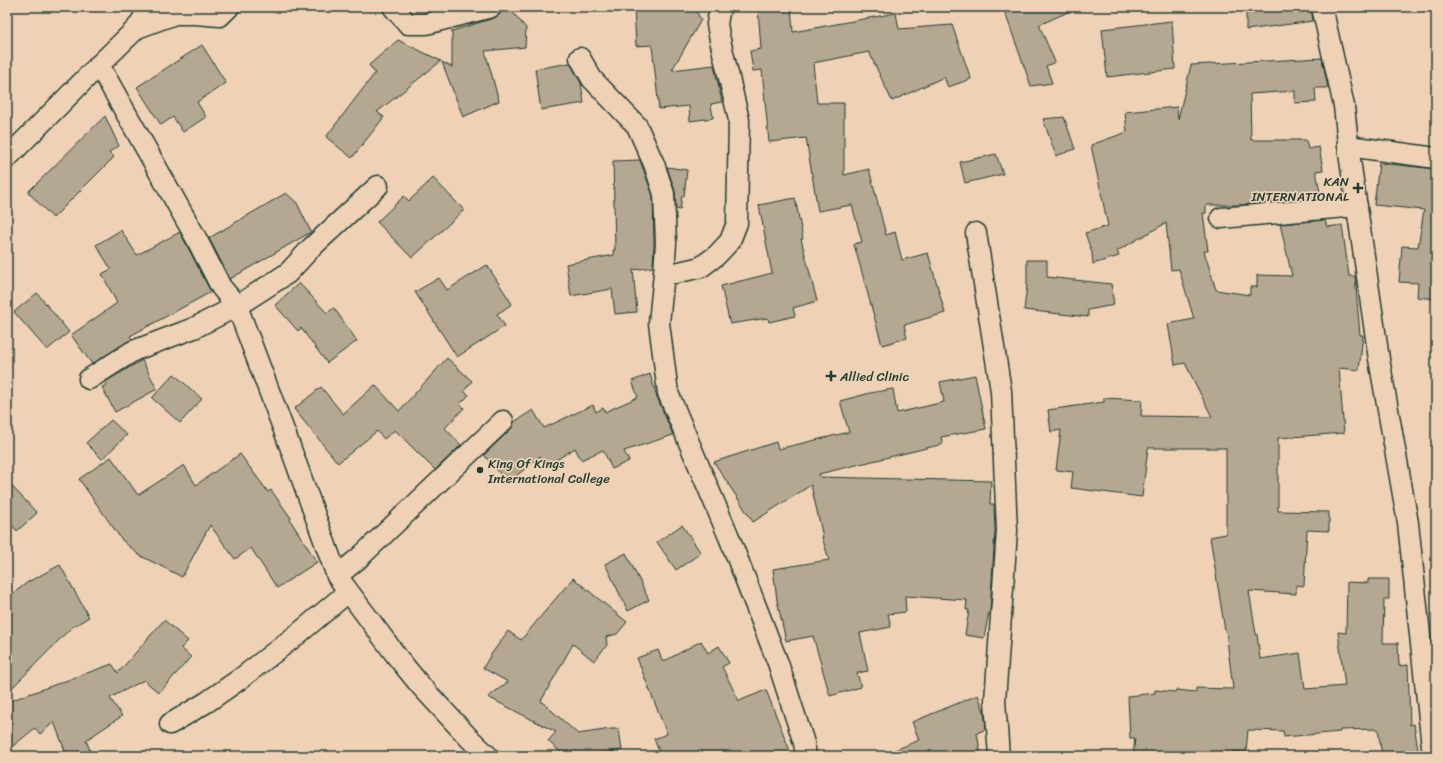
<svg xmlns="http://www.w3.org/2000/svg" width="1443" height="763" font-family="Sriracha,sans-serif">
  <rect width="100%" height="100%" fill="#efd2b6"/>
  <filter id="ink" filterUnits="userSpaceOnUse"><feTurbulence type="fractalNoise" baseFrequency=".025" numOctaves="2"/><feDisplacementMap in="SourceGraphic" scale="8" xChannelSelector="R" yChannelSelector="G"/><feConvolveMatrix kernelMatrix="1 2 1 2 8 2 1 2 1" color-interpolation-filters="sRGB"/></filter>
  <g filter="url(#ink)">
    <g fill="#b4a892" stroke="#1f3d34">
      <polygon points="634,7 694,7 701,20 672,70 714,65 722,102 711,104 713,118 690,121 689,106 659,109 652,45 636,46"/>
      <polygon points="771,7 791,7 793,32 896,13 899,29 952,25 971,79 948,87 944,77 892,101 869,52 813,63 817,103 844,103 844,175 869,169 886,235 895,232 902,260 928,253 945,313 904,325 907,338 882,345 854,244 862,242 852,205 818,211 806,138 769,142 762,70 753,71 750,51 761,49 758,8"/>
      <polygon points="1003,7 1079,7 1039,25 1055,62 1046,66 1052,83 1031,86"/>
      <polygon points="1246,7 1311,7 1313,21 1246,30"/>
      <polygon points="509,8 526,28 525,47 485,51 499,101 463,117 442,62 452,67 452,31 494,18 499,15 501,12"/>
      <polygon points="1172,21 1175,69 1107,77 1102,29"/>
      <polygon points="398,40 441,61 377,112 384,117 352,158 326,137 375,73 369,65"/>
      <polygon points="202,45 226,83 197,102 206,117 183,132 173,117 161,125 137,87"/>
      <polygon points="1322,58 1328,88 1315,88 1316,102 1295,103 1295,91 1250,94 1251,140 1306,140 1308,149 1319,147 1323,170 1316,171 1321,198 1241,205 1206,205 1206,213 1203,213 1208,251 1204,251 1216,290 1250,295 1250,287 1257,287 1257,275 1292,276 1280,224 1325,220 1327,227 1342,225 1349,276 1355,276 1360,335 1363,335 1359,370 1339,368 1344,433 1278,438 1278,511 1329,512 1329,531 1307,530 1304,586 1296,585 1296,594 1249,591 1256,634 1257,634 1260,659 1300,653 1305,689 1345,686 1338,632 1346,633 1347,582 1368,583 1368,579 1389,579 1389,599 1384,599 1383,643 1398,643 1399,666 1408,665 1410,725 1414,724 1419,756 1382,756 1378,729 1340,730 1340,732 1284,737 1283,731 1248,730 1246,752 1233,751 1233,756 1133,756 1135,738 1130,738 1128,696 1155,693 1155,690 1175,692 1176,690 1196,692 1196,688 1233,689 1226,631 1225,631 1210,537 1226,534 1226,448 1148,448 1142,497 1071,488 1073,472 1056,470 1061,430 1051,432 1048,410 1104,402 1104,398 1142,400 1141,416 1212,417 1185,363 1175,365 1168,324 1194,319 1179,269 1171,270 1166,223 1117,251 1119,256 1093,264 1092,253 1085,233 1108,226 1091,145 1127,132 1125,112 1177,107 1178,119 1191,65"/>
      <polygon points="570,63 581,83 584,103 541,110 535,69"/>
      <polygon points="105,116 119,146 109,152 114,157 53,218 28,192"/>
      <polygon points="1064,117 1075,149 1056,156 1043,119"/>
      <polygon points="996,154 1003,174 965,183 960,162"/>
      <polygon points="640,160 653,196 654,243 653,267 633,270 637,312 615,314 612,289 571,296 566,264 614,255 613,250 615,250 613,161"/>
      <polygon points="1379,163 1436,169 1436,299 1417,297 1418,283 1399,282 1402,246 1418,247 1424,210 1374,205"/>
      <polygon points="667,167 687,170 684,196 682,196 680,210 676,209 675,191"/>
      <polygon points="433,178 464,210 412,258 377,222 404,196 409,201"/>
      <polygon points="286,193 297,203 311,232 230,279 209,238"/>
      <polygon points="795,198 803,239 801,239 817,301 793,308 795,316 769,322 768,318 730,324 721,286 772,273 759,205"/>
      <polygon points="121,230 137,255 180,232 211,292 130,336 132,339 92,364 71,335 117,303 102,274 111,269 96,245"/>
      <polygon points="1027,260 1047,260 1047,277 1111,284 1114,305 1088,310 1088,317 1024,310 1027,285"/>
      <polygon points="487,265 512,304 497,314 505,326 457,357 415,292 439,278 447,290"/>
      <polygon points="299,283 327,313 334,308 357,341 327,363 301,328 298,331 275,305"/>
      <polygon points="37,293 69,332 47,350 14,312"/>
      <polygon points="447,358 472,381 464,391 469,395 460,404 464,408 445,428 461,445 435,470 395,430 384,439 377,431 338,463 294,409 321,387 343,414 375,385 399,411"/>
      <polygon points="142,360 157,389 115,412 102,387 107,385 105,382"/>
      <polygon points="174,374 202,399 180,423 152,398"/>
      <polygon points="650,374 657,397 673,435 624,451 629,461 612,469 603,450 581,460 575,448 547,466 540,456 508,483 484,455 511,429 514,422 533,410 544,428 593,405 596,412 603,408 605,412 638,397 632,381"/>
      <polygon points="975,375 986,429 941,437 943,444 819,474 820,477 991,481 990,504 994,504 995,531 990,612 989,612 984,638 965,635 969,610 966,610 967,600 905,596 906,612 888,614 891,627 860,633 868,671 857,673 861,687 830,696 813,636 786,641 777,600 773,569 829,560 822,537 823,537 811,485 753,522 714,462 776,442 778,449 849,432 840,401 870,393 893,389 897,413 944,402 940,382"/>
      <polygon points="111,420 127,435 102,459 86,443"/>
      <polygon points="240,454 268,492 271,490 291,518 290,520 317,562 277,588 251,548 235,559 210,525 182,577 139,555 122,540 79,479 111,457 138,495 184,465 196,485"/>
      <polygon points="7,481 37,513 17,531 7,520"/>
      <polygon points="682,525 701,553 676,570 657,542"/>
      <polygon points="626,553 649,600 628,611 605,564"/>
      <polygon points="60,565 89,617 71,628 7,693 7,598 28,582"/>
      <polygon points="573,578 627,622 617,634 606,637 607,645 594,661 573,644 541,701 578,734 611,729 619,729 622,750 580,756 565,756 548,741 556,732 488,697 508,682 483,668 490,656 508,631 521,640"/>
      <polygon points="164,620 188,641 181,648 191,657 159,693 144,680 110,698 122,716 86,740 92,756 67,756 54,722 40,734 35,728 7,751 7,702 112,664 118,673"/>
      <polygon points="701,641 708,653 719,646 729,663 722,667 739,701 766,690 792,756 661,756 654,739 667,734 637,658 658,650 663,662"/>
      <polygon points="978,695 984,711 986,729 977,733 981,756 881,756 919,740 912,722"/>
    </g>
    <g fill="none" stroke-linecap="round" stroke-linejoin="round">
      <defs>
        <g id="minor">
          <polyline points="150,7 137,28 99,65 195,236 221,287 237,306 291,449 337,576 398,658 420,685 469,738 488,756"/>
          <polyline points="393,7 408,24 426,24 491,7"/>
          <polyline points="720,7 717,24 720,40 739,120 737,223 730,241 717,255 701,267 675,273 664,273 659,323 668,393 729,537 778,663 804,743 806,756"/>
          <polyline points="1322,7 1344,106 1349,153 1379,359 1408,523 1433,756"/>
          <polyline points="137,28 175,14 195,14 220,16 229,7"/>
          <polyline points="580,58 592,79 637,126 654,164 664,194 666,243 664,273"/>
          <polyline points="1348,146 1436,158"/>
          <polyline points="7,158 99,65"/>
          <polyline points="1221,218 1357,206"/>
          <polyline points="976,233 1001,391 1007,531 995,701 999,756"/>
          <polyline points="89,379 133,351 194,328 237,306 288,273 311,248 378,186"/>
          <polyline points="337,576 359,558 503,421"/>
          <polyline points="170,724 207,702 240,679 298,634 348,592"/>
        </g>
      </defs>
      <use href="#minor" stroke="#1f3d34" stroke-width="23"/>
      <use href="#minor" stroke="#efd2b6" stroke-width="20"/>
    </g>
  </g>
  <g fill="#1f3d34" stroke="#efd2b6" stroke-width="1.5">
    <path d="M1356 182h4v4h4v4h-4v4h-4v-4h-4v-4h4z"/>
    <path d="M829 370h4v4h4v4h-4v4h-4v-4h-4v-4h4z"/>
    <circle cx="480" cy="470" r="4"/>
  </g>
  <g text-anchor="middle" stroke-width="3.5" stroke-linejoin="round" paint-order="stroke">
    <g font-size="13" fill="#1f3d34" stroke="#efd2b6" text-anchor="start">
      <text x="1349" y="186" text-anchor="end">KAN<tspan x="1349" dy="15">INTERNATIONAL</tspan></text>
      <text x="840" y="381">Allied Clinic</text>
      <text x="488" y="468">King Of Kings<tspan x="488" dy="15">International College</tspan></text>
    </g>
  </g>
  <rect width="1443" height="763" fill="none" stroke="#efd2b6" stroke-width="24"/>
  <rect x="12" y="12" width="1419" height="739" fill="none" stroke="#1f3d34" stroke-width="1.5" filter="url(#ink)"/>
</svg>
